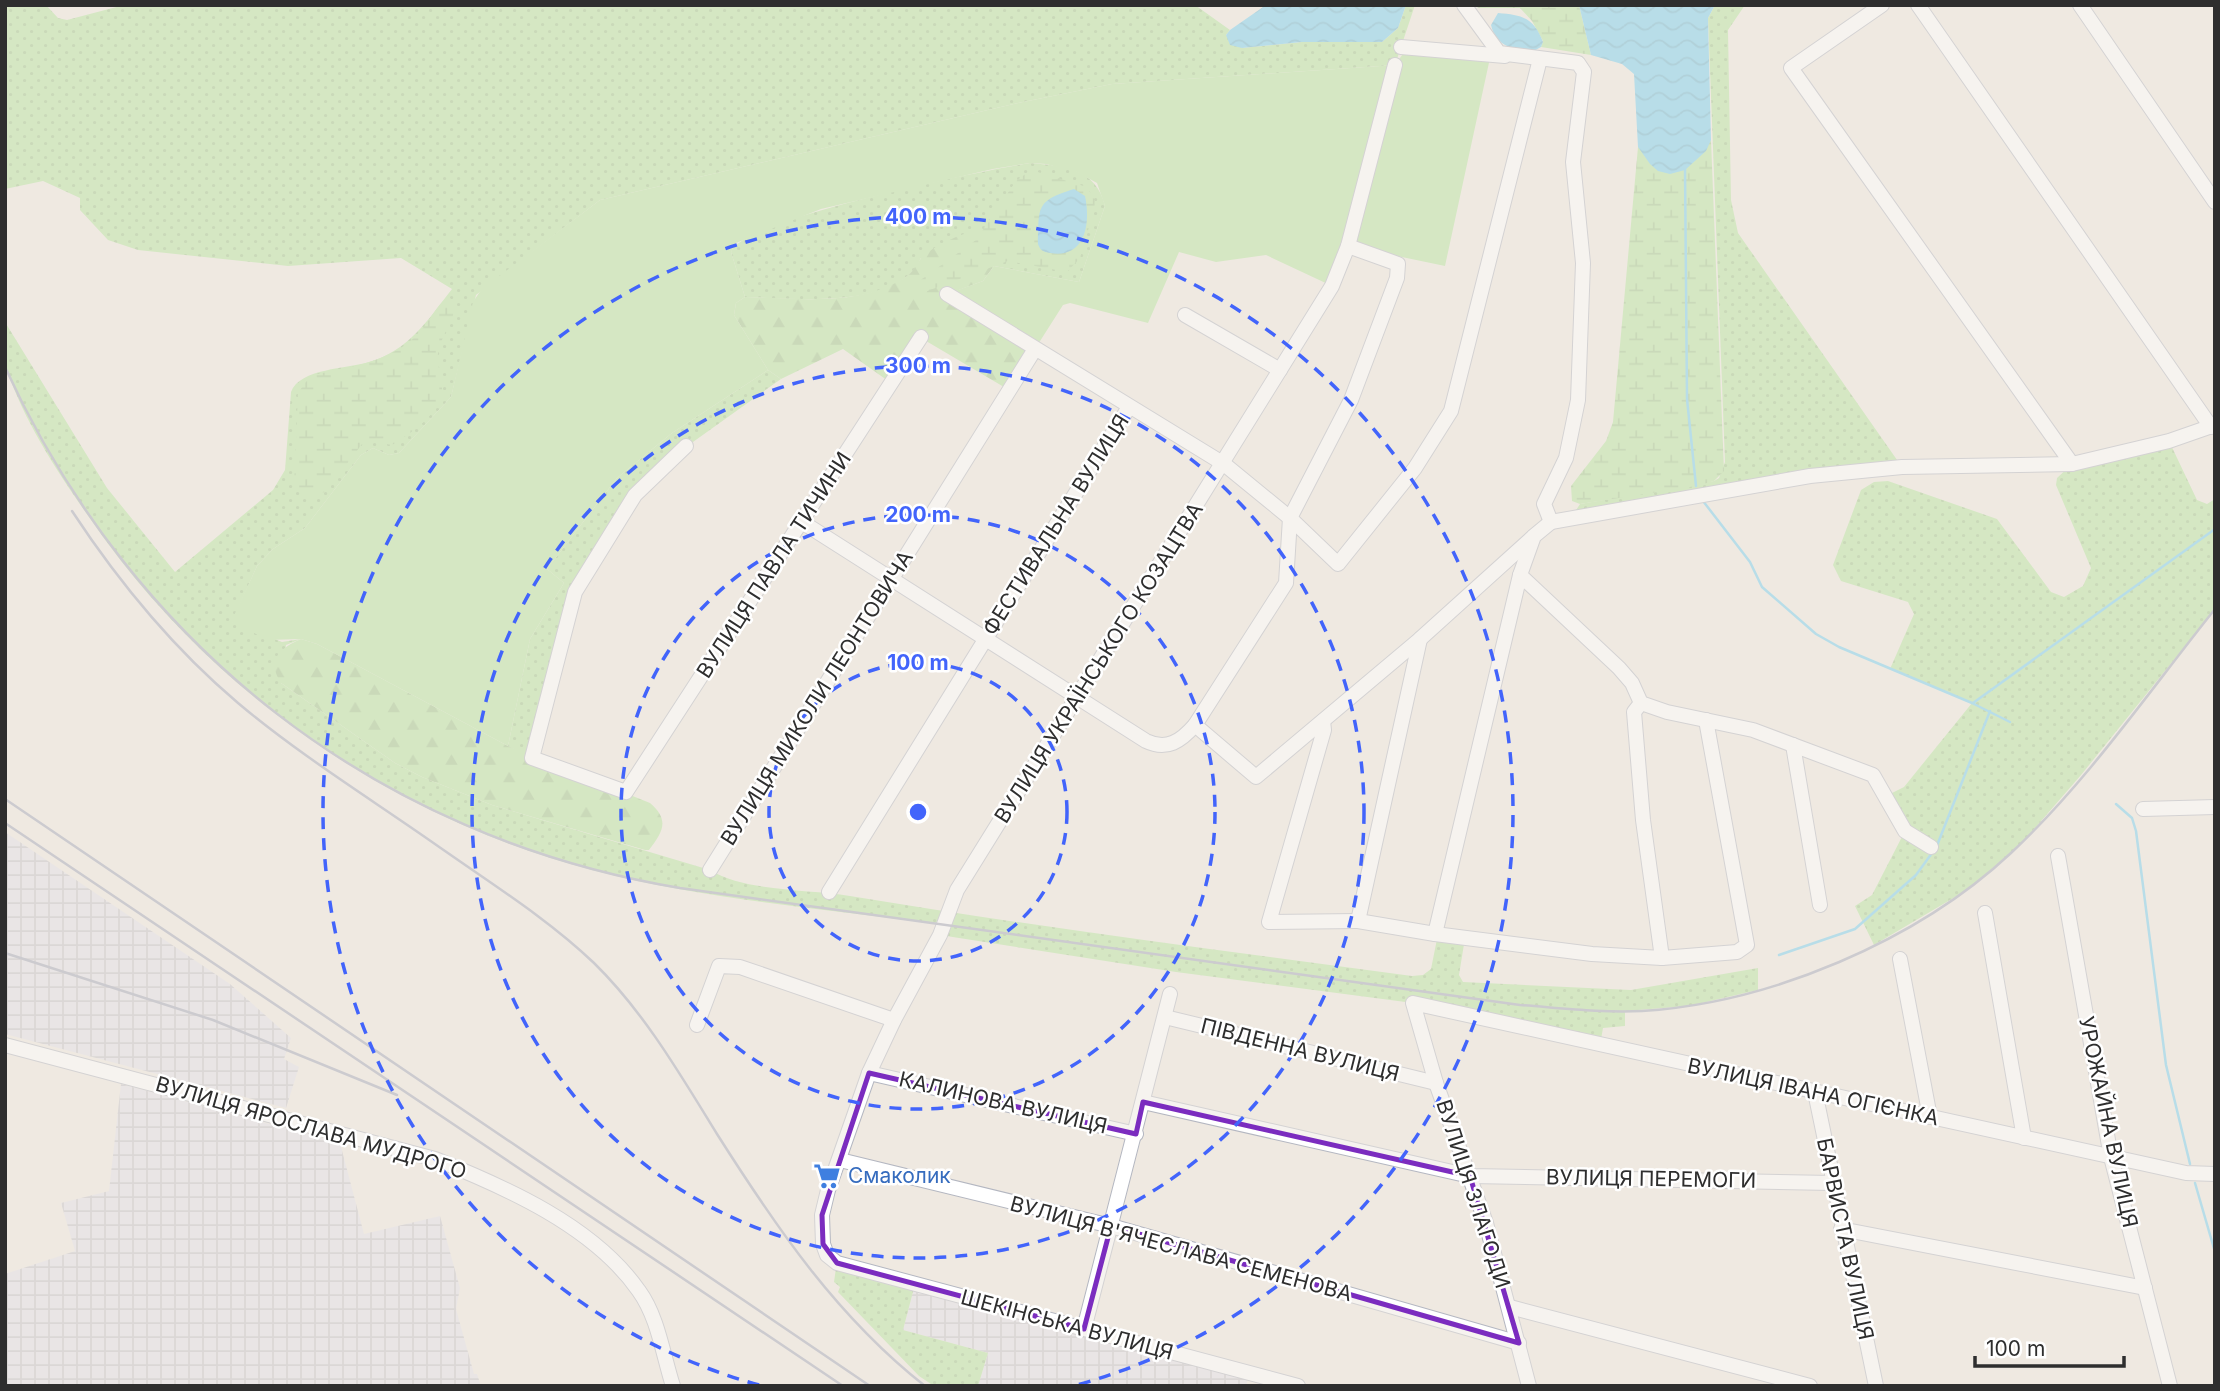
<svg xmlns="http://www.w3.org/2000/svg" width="2220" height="1391" font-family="Inter,sans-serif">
  <defs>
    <pattern id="industrial-grid" width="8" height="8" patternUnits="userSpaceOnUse" patternTransform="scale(1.75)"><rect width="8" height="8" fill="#e3e1e8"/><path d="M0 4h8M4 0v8" fill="none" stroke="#c3c1c7"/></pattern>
    <pattern id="grass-dots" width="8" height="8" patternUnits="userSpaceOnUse" patternTransform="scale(1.75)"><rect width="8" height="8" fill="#b6e59e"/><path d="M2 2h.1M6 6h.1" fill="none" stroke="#9dc588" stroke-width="1.8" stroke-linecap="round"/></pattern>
    <pattern id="forest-firs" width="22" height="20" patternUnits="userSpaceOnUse" patternTransform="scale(1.75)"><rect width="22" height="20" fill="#b6e59e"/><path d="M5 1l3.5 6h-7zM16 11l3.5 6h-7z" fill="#9dc588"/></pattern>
    <pattern id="wetland-marsh" width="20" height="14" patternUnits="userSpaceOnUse" patternTransform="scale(1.75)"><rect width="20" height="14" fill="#b6e59e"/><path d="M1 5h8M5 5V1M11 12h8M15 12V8" fill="none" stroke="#9dc588"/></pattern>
    <pattern id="water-waves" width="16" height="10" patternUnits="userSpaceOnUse" patternTransform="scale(1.75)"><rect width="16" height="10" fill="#75cff0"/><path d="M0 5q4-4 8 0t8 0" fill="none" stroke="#66b2ce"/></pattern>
  </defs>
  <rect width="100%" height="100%" fill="#efe9e1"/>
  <g fill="url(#industrial-grid)">
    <polygon points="5,832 230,984 291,1038 284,1059 299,1067 286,1108 5,1034"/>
    <polygon points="121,1084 340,1143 364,1234 440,1216 460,1288 456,1309 474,1374 477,1374 481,1386 5,1386 5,1274 75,1251 61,1203 109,1191"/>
    <polygon points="914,1288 1248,1379 1246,1386 978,1386 988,1353 903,1330"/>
  </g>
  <g fill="url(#grass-dots)">
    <path d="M5,5H46L58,18L67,20L124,5H1195L1230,30L1226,35L1242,48L1302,42H1382L1398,28L1406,5H1415L1395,65L1112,84L1018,103L600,200L476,295L451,397L399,453L389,455L373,448L361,455L305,528L273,549L257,566L232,622L282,642L301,639L286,645L281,683L395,763L422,777L492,805L710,870C746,892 808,889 850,896C1037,927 1225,951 1412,976L1423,975L1431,969L1438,934L1465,938L1459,975L1463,982L1631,990L1758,968V990L1689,1006L1625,1011V1026L1603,1028L1600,1045L1413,1003L1176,972L940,935L944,925C827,909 706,900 592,870C394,818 214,695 96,527C62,479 26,426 7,370C2,356 5,337 5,322L107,488L175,572L273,490L285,470L291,392C300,368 347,369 369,362C408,351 428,320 452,289L401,258L288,266L138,250L108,240L80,210V198L43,181L5,189Z"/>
    <polygon points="1715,5 1745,5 1728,30 1731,200 1738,233 1902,467 1571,518 1580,504 1714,481 1719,478 1725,462 1708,18"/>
    <path d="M1030,163C1064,166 1096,168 1105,206L1079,282L994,266L921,258C898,311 792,298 745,297L731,252C741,219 987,170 1030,163Z"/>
    <polygon points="768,370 781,379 686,447 648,480 575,592 532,758 508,746 530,639 564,583 547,569 617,478 672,433"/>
    <polygon points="2169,441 2197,500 2207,504 2215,499 2215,609 2081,775 2022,843 1967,890 1874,945 1855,906 1872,895 1905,831 1884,797 1904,787 1972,703 1890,669 1914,614 1908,602 1841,581 1833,565 1861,490 1874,482 1888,481 1997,519 2051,592 2064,597 2083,586 2091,568 2056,485 2057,478 2072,464"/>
    <polygon points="836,1268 914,1288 903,1330 988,1353 978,1386 934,1386 919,1376 838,1292 840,1287 834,1282"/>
  </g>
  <g fill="url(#forest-firs)">
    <path d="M978,230L987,232L994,266L983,281L948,294L1035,349L1009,390L921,338L891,383L843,349L781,379L768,370L734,315L736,303L745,297C798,298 855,307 903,279C914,273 916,263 924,255C938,244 960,234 978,230Z"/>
    <path d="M301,639L317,644L508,746L650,803C670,820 663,832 649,850H645L492,805L422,777L395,763L281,683C266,660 280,648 301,639Z"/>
  </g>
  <g fill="url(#wetland-marsh)">
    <polygon points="1472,5 1579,5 1591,55 1541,47 1543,41 1532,21 1520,8 1479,8"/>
    <polygon points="1711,140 1724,471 1714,481 1696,486 1580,504 1572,501 1571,486 1606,441 1613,422 1638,147 1662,163 1700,151"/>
    <polygon points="1031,170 1087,187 1095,201 1094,210 1080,258 1067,272 1008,261 922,293 913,290 915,284 976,240 1016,181"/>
    <path d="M448,297L456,302C455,320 441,335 438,353C436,365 443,378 442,391C442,412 409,435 392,445L368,441L362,444L328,489L313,500L304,497L294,486L298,393L310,376C347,367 389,363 417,335C428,324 436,305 448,297Z"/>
  </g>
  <polygon fill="#b6e59e" points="1405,51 1490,58 1445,266 1349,246 1332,286 1266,255 1216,262 1179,252 1148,323 1070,303 1063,305 1035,349 947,294 983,281 994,266 1079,282 1105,206 1097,183 1077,172 1046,164 1030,163 993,169 821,209 736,243 731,252 745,297 736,303 734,315 768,370 672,433 617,478 547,569 564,583 530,639 508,746 317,644 301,639 269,640 231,622 257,566 273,549 305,528 361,455 373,448 389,455 399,453 451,397 473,302 481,290 600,200 1018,103 1112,84 1395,65"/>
  <g fill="url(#water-waves)">
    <polygon points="1266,5 1406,5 1398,28 1382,42 1302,42 1242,48 1230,45 1226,35 1230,30"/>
    <polygon points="1579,5 1715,5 1708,18 1711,140 1706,151 1685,170 1670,174 1658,171 1650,164 1638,147 1634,74 1622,64 1591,55"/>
    <path d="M1498,13C1523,15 1534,18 1543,42L1541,47L1530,53C1511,48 1496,46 1491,25Z"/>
    <path d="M1074,189L1085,196C1091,224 1085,259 1050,253C1043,252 1040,250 1038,244C1039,206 1036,201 1074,189Z"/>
  </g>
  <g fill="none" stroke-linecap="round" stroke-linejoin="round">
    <g stroke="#75cff0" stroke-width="2.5">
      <polyline points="1685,168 1687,399 1696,486"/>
      <polyline points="1703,501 1750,562 1762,587 1816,634 1839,647 1972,703 2010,722"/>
      <polyline points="1973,703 2215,529"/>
      <polyline points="2116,804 2132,818 2136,831 2166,1065 2190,1164"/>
      <polyline points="1936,848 1990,711"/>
      <polyline points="1779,955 1855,929 1916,875 1932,853"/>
      <polyline points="2195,1183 2215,1252"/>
    </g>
    <defs>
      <g id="minor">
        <polyline points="1464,5 1499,53 1578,63 1584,72 1573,162 1583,263 1578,400 1566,458 1544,504 1551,522 1810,476 1902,467 2072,464"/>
        <polyline points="1882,5 1791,68 2072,464 2169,441 2215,425"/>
        <polyline points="1918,5 2211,427"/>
        <polyline points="2080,5 2215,202"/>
        <polyline points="1401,47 1505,56"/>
        <polyline points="947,294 1224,464 1290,518 1338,564 1415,468 1451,411 1540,59"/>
        <polyline points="1185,315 1280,370"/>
        <polyline points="686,446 635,495 575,592 532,758 626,792 921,337"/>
        <path d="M802,522L1146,741C1167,751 1181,741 1195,725L1286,583L1290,518L1351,400L1397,278L1398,264L1348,246"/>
        <polyline points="1551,522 1534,536 1520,575 1619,668 1632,683 1641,703 1667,712 1753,730 1873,775 1905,831 1931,847"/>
        <polyline points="1420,639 1358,921 1435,934 1520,575"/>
        <polyline points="1323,721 1324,730 1269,922 1358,921"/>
        <polyline points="1195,725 1256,777 1420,639 1533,537"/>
        <polyline points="1793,745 1820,905"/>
        <polyline points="2143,809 2215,807"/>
        <polyline points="2058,856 2111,1157 2170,1386"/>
        <polyline points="710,870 1035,349"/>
        <polyline points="829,892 1129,407"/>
        <polyline points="1985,913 2024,1138"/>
        <polyline points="1435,934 1592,954 1662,958 1643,820 1634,712 1641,703"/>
        <polyline points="1662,958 1737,952 1747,945 1706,720"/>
        <polyline points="1900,959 1930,1117"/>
        <polyline points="1165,1017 1436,1083"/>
        <polyline points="697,1025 719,966 740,967 894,1020"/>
        <path d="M5,1045L435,1159C505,1187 594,1226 639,1291C658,1317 663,1355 673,1386"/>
        <polyline points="869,1073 1136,1134"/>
        <polyline points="1815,1092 1876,1386"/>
        <polyline points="1143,1102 1470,1176 1832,1183"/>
        <polyline points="840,1160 1111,1226 1519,1343"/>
        <polyline points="1841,1229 2145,1288"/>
        <polyline points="1510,1307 1810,1386"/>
        <polyline points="1084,1329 1170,994"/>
        <polyline points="1298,1386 837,1263 827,1255 823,1244 822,1215 828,1190 869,1073 894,1020 940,935 957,890 1332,286 1348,246 1395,65"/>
        <polyline points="1529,1386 1486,1223 1436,1083 1413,1003 2186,1173 2215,1174"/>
      </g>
    </defs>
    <use href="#minor" stroke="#b4b7c1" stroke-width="16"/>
    <use href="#minor" stroke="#fff" stroke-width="14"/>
    <g stroke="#a3a6b8" stroke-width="2.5">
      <path d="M5,367C133,647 376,837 680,888L1520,1005C1561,1008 1602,1013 1642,1011C1770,1003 1917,941 2011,853C2087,782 2150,690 2215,609"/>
      <path d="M72,511C118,581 173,648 238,703C302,757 376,802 445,851C495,886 549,920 594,963C644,1012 680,1074 717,1134C776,1227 837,1317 925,1386"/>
      <polyline points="5,799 870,1386"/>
      <polyline points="5,823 843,1386"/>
      <polyline points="5,953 213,1020 397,1095"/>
    </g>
  </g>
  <path d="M0 0H2220V1391H0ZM869,1073L1136,1134L1143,1102L1470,1176L1519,1343L1111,1226L1084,1329L837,1263L823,1244L822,1215Z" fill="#efe9e1" fill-opacity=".55" fill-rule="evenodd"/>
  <path fill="none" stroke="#7b2cbf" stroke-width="5" stroke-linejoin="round" d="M869,1073L1136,1134L1143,1102L1470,1176L1519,1343L1111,1226L1084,1329L837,1263L823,1244L822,1215Z"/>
  <g fill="none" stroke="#4264fb" stroke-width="3.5" stroke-dasharray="12 9">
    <circle cx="918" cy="812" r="149"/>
    <circle cx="918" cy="812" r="297"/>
    <circle cx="918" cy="812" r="446"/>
    <path d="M759 1385A595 595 0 1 1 1077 1385"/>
  </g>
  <defs>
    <symbol id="supermarket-bare" viewBox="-9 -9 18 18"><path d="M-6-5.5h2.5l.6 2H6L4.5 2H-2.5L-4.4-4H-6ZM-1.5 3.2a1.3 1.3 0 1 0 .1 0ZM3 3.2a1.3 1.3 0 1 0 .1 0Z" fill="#3f7fe0" stroke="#fff" stroke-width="2.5" paint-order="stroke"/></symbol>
  </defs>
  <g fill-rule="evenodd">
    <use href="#supermarket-bare" x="808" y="1157" width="38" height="38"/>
  </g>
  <g text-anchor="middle" stroke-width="5" stroke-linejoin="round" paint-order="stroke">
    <g font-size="21" fill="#2e2e2e" stroke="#fff">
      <text transform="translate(1056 525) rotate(-58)" y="7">ФЕСТИВАЛЬНА ВУЛИЦЯ</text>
      <text transform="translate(774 565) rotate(-57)" y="7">ВУЛИЦЯ ПАВЛА ТИЧИНИ</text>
      <text transform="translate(1099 663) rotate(-58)" y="7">ВУЛИЦЯ УКРАЇНСЬКОГО КОЗАЦТВА</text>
      <text transform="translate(817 698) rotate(-58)" y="7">ВУЛИЦЯ МИКОЛИ ЛЕОНТОВИЧА</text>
      <text transform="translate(1300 1050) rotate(14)" y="7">ПІВДЕННА ВУЛИЦЯ</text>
      <text transform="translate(1813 1092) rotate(12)" y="7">ВУЛИЦЯ ІВАНА ОГІЄНКА</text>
      <text transform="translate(1003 1103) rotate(13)" y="7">КАЛИНОВА ВУЛИЦЯ</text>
      <text transform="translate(2108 1122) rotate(78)" y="7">УРОЖАЙНА ВУЛИЦЯ</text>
      <text transform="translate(311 1128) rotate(16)" y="7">ВУЛИЦЯ ЯРОСЛАВА МУДРОГО</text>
      <text transform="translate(1651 1179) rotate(1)" y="7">ВУЛИЦЯ ПЕРЕМОГИ</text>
      <text transform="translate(1473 1194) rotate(72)" y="7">ВУЛИЦЯ ЗЛАГОДИ</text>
      <text transform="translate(1845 1239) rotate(78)" y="7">БАРВИСТА ВУЛИЦЯ</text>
      <text transform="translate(1181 1249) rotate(15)" y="7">ВУЛИЦЯ В'ЯЧЕСЛАВА СЕМЕНОВА</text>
      <text transform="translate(1067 1325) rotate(15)" y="7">ШЕКІНСЬКА ВУЛИЦЯ</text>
    </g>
    <g font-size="21" fill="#366cbe" stroke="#fff" text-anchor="start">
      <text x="848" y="1183">Смаколик</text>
    </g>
  </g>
  <circle cx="918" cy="812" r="10" fill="#4264fb" stroke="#fff" stroke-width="3.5"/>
  <g font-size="21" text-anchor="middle" font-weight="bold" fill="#4264fb" stroke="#fff" stroke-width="5" stroke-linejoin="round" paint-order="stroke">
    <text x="918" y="224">400 m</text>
    <text x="918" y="373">300 m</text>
    <text x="918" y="522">200 m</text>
    <text x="918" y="670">100 m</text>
  </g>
  <rect width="2220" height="1391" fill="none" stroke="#2e2e2e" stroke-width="14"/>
  <path d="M1975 1356v10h149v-10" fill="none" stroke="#2e2e2e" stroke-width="3.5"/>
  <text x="1986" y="1356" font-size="21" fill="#2e2e2e" stroke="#ffffff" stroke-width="5" paint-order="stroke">100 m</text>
</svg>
